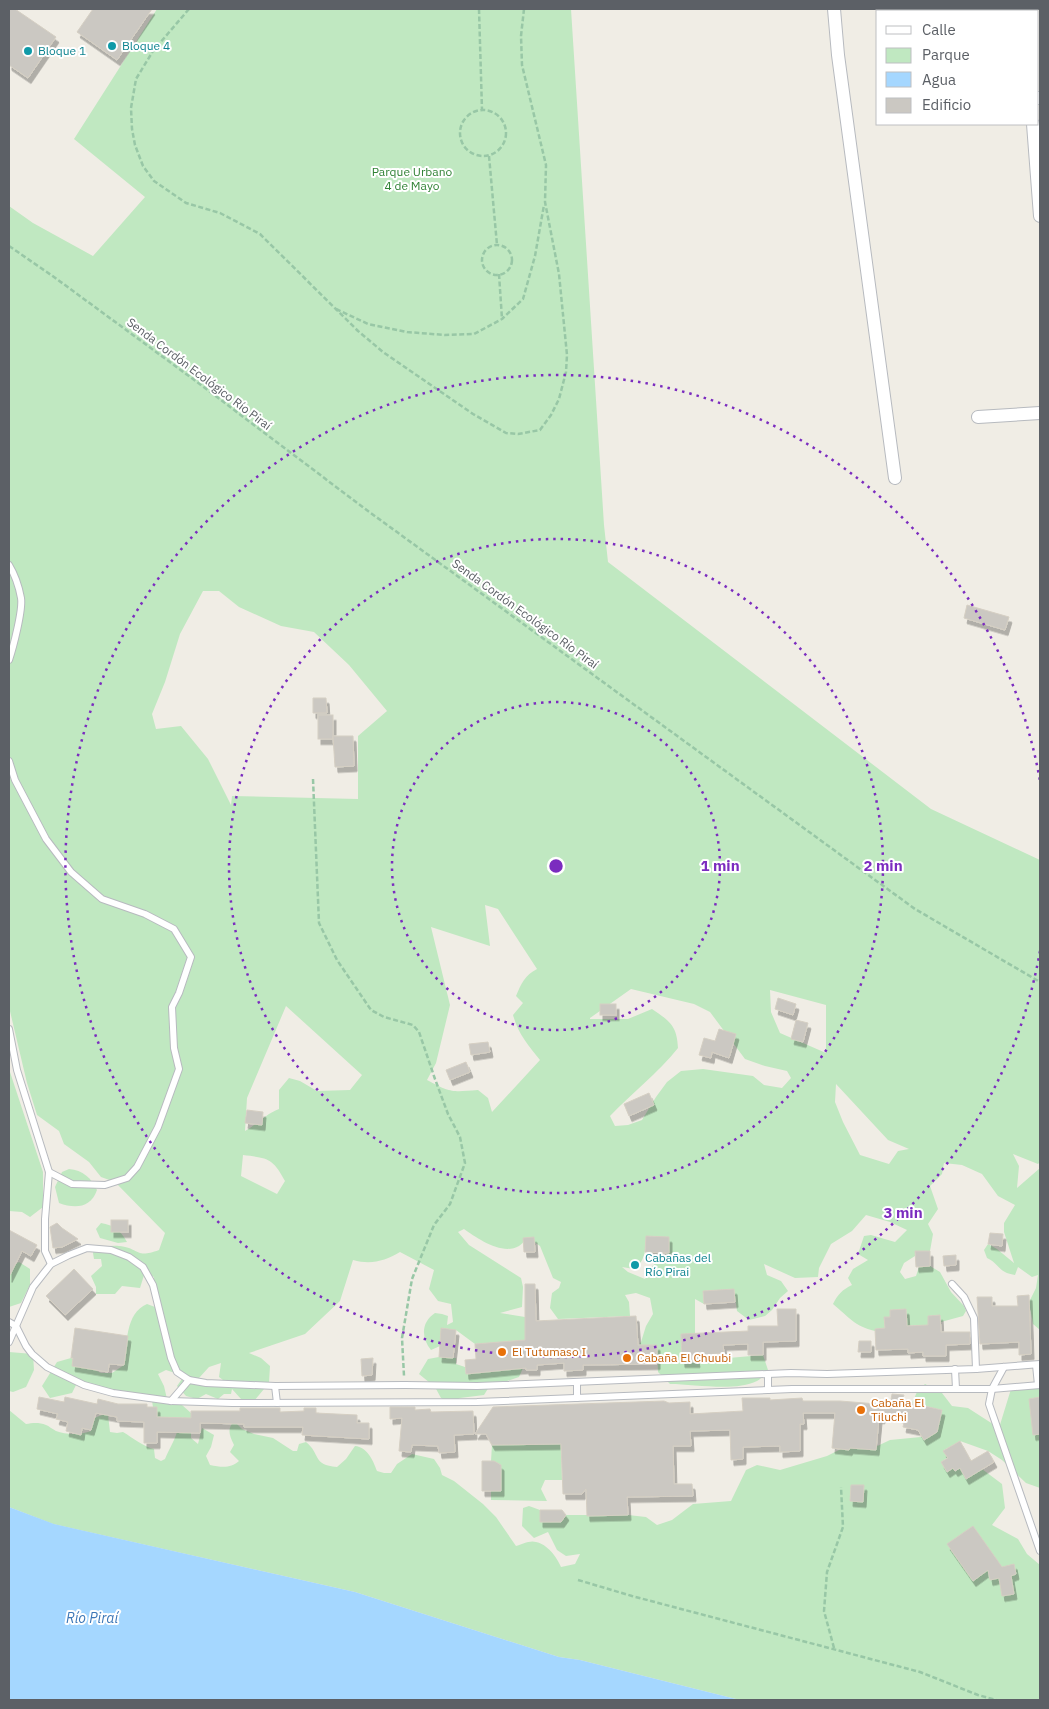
<svg xmlns="http://www.w3.org/2000/svg" width="1049" height="1709" font-family="'IBM Plex Sans',sans-serif">
  <defs>
    <filter id="shadow"><feDropShadow dx="3" dy="5.5" stdDeviation="0" flood-color="#0004"/></filter>
  </defs>
  <rect width="100%" height="100%" fill="#f0ede5"/>
  <g fill="#c0e8c1" fill-rule="evenodd">
    <path d="M157,9H571L604,525L608,562L931,809L1040,860V1162L1038,1164L1013,1154L1019,1166L1017,1188L1040,1168V1330L1033,1324L1029,1302L1036,1288L1038,1275L1032,1277L1018,1267L1015,1275C997,1272 1000,1264 987,1258L984,1250L988,1244L997,1249L1014,1263L1004,1232V1223L1015,1205L998,1196L982,1174L962,1165L944,1163L942,1174L930,1186L938,1209L928,1224L933,1234L930,1251H915V1256L904,1263L900,1272L905,1279L916,1276L919,1267L930,1266L940,1272L951,1292L964,1306L966,1311L963,1316L941,1322L940,1315L928,1316L929,1330H919L918,1325L907,1326L906,1309L890,1310V1317H884L885,1328L875,1329V1331C854,1326 849,1317 833,1304C838,1294 842,1290 852,1285L848,1278L853,1269L868,1260L858,1254L864,1236L871,1235L895,1242L907,1230L890,1222L866,1215L852,1231L831,1244L819,1268L818,1277L795,1278L764,1264L767,1275L781,1281L788,1291L780,1298L772,1310L765,1316L749,1320L737,1311L734,1289L703,1291L704,1304L695,1299V1334H681L682,1362L763,1355L768,1370C764,1374 762,1379 757,1381C735,1392 694,1384 670,1384L658,1372L657,1345L638,1346L641,1342L646,1326L653,1314L650,1298L636,1293L625,1295L629,1302L630,1316L558,1319L550,1308L552,1293L559,1288L561,1282L553,1278L540,1246L528,1238C525,1240 522,1244 519,1246C502,1256 477,1238 464,1229L458,1232L469,1245L521,1278L523,1287L522,1307L500,1313L525,1317V1340L475,1344L456,1330L442,1328L440,1346L431,1350C421,1338 421,1322 435,1313L442,1314L448,1316L447,1325L453,1322L451,1304L438,1301L429,1289L434,1270L400,1252C385,1261 371,1265 353,1260L340,1301L305,1334L249,1353L261,1358L270,1366L269,1383L254,1401L241,1399L232,1389L231,1394H224L218,1399L206,1394L197,1399L186,1396L177,1386L184,1376L166,1370L158,1374L164,1386L167,1399L182,1405L191,1413V1438L198,1444L202,1428L214,1435L211,1447L206,1456L210,1465C221,1467 230,1469 239,1461L230,1452L234,1445C229,1435 227,1429 234,1421L242,1429L254,1434L273,1438L293,1451H297L299,1444L306,1442C321,1454 312,1465 337,1467L346,1459L355,1446C367,1447 373,1460 377,1471L384,1473H391L397,1464L412,1454L434,1459L440,1468L442,1475L454,1481L483,1504L496,1517L516,1546C522,1544 530,1540 536,1542C547,1544 557,1557 561,1567L575,1564L580,1554L566,1556L557,1550L548,1532L534,1538L522,1526L523,1508L529,1506L540,1510L541,1522H561L566,1515H628L646,1517L657,1525L672,1520L693,1504L731,1501L746,1470L757,1465L780,1470L827,1456L847,1446L871,1449L890,1440L931,1436L938,1426L942,1410L912,1403L917,1392L925,1384L942,1393L952,1406L968,1408L999,1428L1011,1389L1040,1387V1488L1026,1483L1002,1460L988,1451L960,1441L944,1450L947,1458L941,1462L947,1472L953,1468L955,1471L960,1468L966,1479L982,1469L1002,1484L1005,1508L992,1525L1018,1539L1027,1554L1040,1565V1700H740L580,1660L559,1657L355,1592L53,1524L9,1507V1410L26,1424C32,1423 39,1422 46,1425C49,1426 52,1429 56,1431C66,1435 81,1435 91,1431L94,1418L102,1415H108L110,1432L117,1433L123,1432C133,1438 144,1447 154,1449L155,1458L161,1461L165,1459C169,1449 174,1442 177,1432L157,1417V1407H153L152,1401L77,1383L72,1393L50,1398L42,1386L57,1362L71,1358L101,1373H112L124,1365C127,1345 125,1313 147,1304L155,1307L154,1277L145,1272L140,1288L122,1286L115,1294H96V1287L91,1276L102,1266L101,1259H94L93,1253L94,1248C102,1247 112,1245 119,1246C140,1248 135,1259 159,1250L165,1233L115,1182L101,1177L89,1162L64,1144L59,1131L37,1115L27,1083L9,1007V206L33,223L93,256L145,197L74,139ZM203,591H219L239,607L281,626L314,632L349,665L387,711L358,736V799L232,796L231,805L208,759L181,726L156,729L152,714L165,682L180,634ZM485,905L498,909L537,969C525,975 521,984 516,996L523,1003L513,1015C518,1034 529,1046 540,1060L492,1112L488,1098L478,1090C452,1092 451,1093 427,1080L436,1063L450,1005L431,927L490,946ZM631,989L694,1004L710,1012L745,1059L765,1066L787,1071L791,1078L782,1088L764,1085L753,1076L703,1069L681,1071L667,1082L656,1097L642,1120L628,1125L615,1126L610,1116C632,1093 658,1073 678,1048C677,1026 670,1021 652,1009L628,1019H590V1018ZM770,990L826,1005V1053L780,1033L771,1012ZM286,1006L362,1075L350,1090L317,1091L300,1081L289,1078L279,1090V1109C266,1114 257,1124 245,1131L247,1098ZM836,1084L888,1140L909,1149L898,1151L889,1164L860,1155L843,1122L835,1102ZM243,1155C268,1158 273,1158 285,1181L277,1194L241,1176ZM646,1236L669,1238L668,1253L651,1267L645,1279L628,1272L622,1267L634,1269C646,1260 645,1251 646,1236ZM221,1363L219,1377L227,1383L214,1385L199,1378L209,1367Z"/>
    <polygon points="9,1069 43,1172 43,1207 30,1217 22,1212 9,1211"/>
    <path d="M69,1169C83,1170 91,1178 97,1190C91,1208 75,1209 59,1203L55,1187L62,1172Z"/>
    <path d="M101,1223C114,1225 120,1230 127,1242L118,1243L100,1238L96,1229Z"/>
    <polygon points="19,1262 30,1269 30,1285 21,1303 9,1307 9,1268"/>
    <polygon points="9,1352 33,1354 34,1370 26,1387 13,1392 9,1391"/>
    <polygon points="439,1357 456,1358 456,1364 465,1367 466,1374 523,1368 519,1377 489,1387 484,1395 460,1398 450,1403 441,1398 435,1387 419,1374 428,1359"/>
    <polygon points="561,1444 562,1480 545,1480 541,1489 547,1501 491,1500 491,1491 501,1465 491,1461 492,1445"/>
  </g>
  <polygon fill="#a5d7ff" points="9,1507 54,1524 355,1592 559,1657 580,1660 740,1700 9,1700"/>
  <g fill="#cbc8c2" stroke="#d5cfc3" filter="url(#shadow)">
    <polygon points="9,9 15,9 56,37 28,78 9,65"/>
    <polygon points="93,9 152,9 117,60 77,32"/>
    <polygon points="967,605 1009,617 1005,630 964,618"/>
    <polygon points="313,698 326,698 327,713 313,713"/>
    <rect x="318" y="715" width="15" height="24"/>
    <polygon points="333,736 353,736 354,766 335,767"/>
    <polygon points="778,998 796,1004 793,1015 775,1009"/>
    <rect x="600" y="1004" width="16" height="11"/>
    <polygon points="796,1020 808,1023 803,1042 791,1039"/>
    <polygon points="719,1029 736,1034 729,1058 712,1052 711,1058 699,1055 704,1038 715,1041"/>
    <polygon points="488,1042 490,1052 471,1055 469,1044"/>
    <polygon points="466,1062 470,1072 450,1080 446,1070"/>
    <polygon points="649,1093 654,1105 629,1116 624,1104"/>
    <polygon points="247,1110 263,1112 262,1125 245,1123"/>
    <rect x="111" y="1220" width="17" height="12"/>
    <polygon points="57,1223 62,1228 78,1239 62,1247 53,1248 50,1227"/>
    <polygon points="9,1230 37,1245 31,1256 22,1251 9,1277"/>
    <polygon points="990,1233 1003,1234 1002,1246 988,1244"/>
    <polygon points="646,1236 669,1237 669,1253 645,1252"/>
    <polygon points="534,1237 535,1252 524,1252 523,1238"/>
    <polygon points="915,1251 930,1251 930,1266 916,1267"/>
    <polygon points="956,1255 956,1265 944,1266 943,1256"/>
    <polygon points="74,1269 93,1289 65,1315 46,1296"/>
    <polygon points="525,1284 535,1284 536,1321 636,1316 638,1345 657,1345 657,1364 583,1365 583,1370 564,1371 564,1363 537,1365 537,1370 526,1370 526,1368 466,1374 465,1360 476,1359 475,1344 525,1340"/>
    <polygon points="734,1289 735,1302 704,1304 703,1291"/>
    <polygon points="1029,1295 1031,1354 1019,1355 1019,1342 980,1344 977,1297 992,1297 992,1306 1018,1306 1017,1296"/>
    <polygon points="777,1309 796,1309 796,1341 763,1342 763,1355 748,1355 748,1344 723,1345 724,1353 696,1356 697,1362 682,1362 681,1334 748,1331 748,1326 778,1326"/>
    <polygon points="906,1309 907,1326 928,1325 928,1316 940,1315 941,1332 970,1332 970,1344 946,1345 946,1356 923,1356 923,1352 908,1353 908,1349 876,1350 875,1329 885,1328 884,1317 890,1317 890,1310"/>
    <polygon points="75,1328 128,1336 124,1365 109,1364 108,1372 72,1366 73,1358 71,1358"/>
    <polygon points="441,1328 456,1330 453,1358 439,1357"/>
    <polygon points="859,1341 871,1341 871,1352 858,1352"/>
    <polygon points="373,1358 372,1375 362,1376 361,1359"/>
    <polygon points="892,1394 904,1395 902,1401 942,1410 937,1432 924,1440 918,1430 903,1427 905,1418 882,1413 882,1418 879,1418 876,1450 850,1448 849,1450 832,1448 835,1413 803,1413 804,1424 800,1424 800,1451 780,1452 780,1446 743,1447 743,1459 731,1460 730,1430 690,1431 691,1446 673,1446 674,1484 692,1484 693,1496 627,1497 628,1515 587,1516 586,1489 582,1494 563,1494 561,1444 492,1445 486,1434 475,1434 493,1407 664,1401 669,1403 690,1402 690,1414 743,1411 742,1398 770,1398 770,1400 802,1398 803,1401 840,1401 890,1405"/>
    <polygon points="39,1397 64,1402 65,1397 97,1404 98,1399 118,1404 147,1404 147,1407 157,1407 157,1417 191,1418 191,1411 240,1411 240,1408 280,1408 280,1412 304,1411 304,1408 316,1408 316,1413 357,1415 357,1423 369,1423 369,1439 302,1435 303,1427 244,1427 244,1424 200,1423 200,1433 157,1432 157,1443 144,1443 144,1422 117,1421 117,1417 96,1413 91,1430 82,1428 81,1435 66,1431 68,1422 56,1419 58,1414 37,1409"/>
    <polygon points="1040,1397 1040,1434 1033,1435 1029,1399"/>
    <polygon points="390,1407 415,1407 415,1410 430,1409 431,1412 473,1411 474,1434 454,1435 455,1452 439,1453 438,1446 412,1445 411,1452 399,1451 402,1418 390,1419"/>
    <polygon points="960,1441 971,1461 988,1451 994,1462 966,1479 960,1468 955,1471 953,1468 947,1472 941,1462 948,1458 943,1451"/>
    <polygon points="482,1461 494,1461 501,1465 501,1491 482,1491"/>
    <polygon points="851,1485 864,1485 863,1502 850,1501"/>
    <polygon points="540,1510 562,1510 566,1515 561,1522 540,1522"/>
    <polygon points="973,1526 1002,1567 1014,1564 1016,1574 1011,1576 1014,1594 1002,1596 999,1578 990,1580 988,1570 973,1581 947,1544"/>
  </g>
  <g fill="none" stroke-linecap="round" stroke-linejoin="round">
    <defs>
      <g id="service">
        <path d="M9,565C15,575 19,587 21,598C23,610 13,648 9,660"/>
        <polyline points="9,761 15,780 46,839 71,872 102,899 145,914 174,929 191,957 179,993 172,1007 174,1048 179,1069 158,1127 137,1167 127,1178 105,1185 72,1184 49,1172"/>
        <polyline points="9,1029 17,1070 49,1172 45,1219 45,1251 51,1264"/>
        <polyline points="952,1284 964,1297 974,1318 976,1369"/>
        <polyline points="9,1322 16,1326 26,1346 32,1354 47,1367 84,1385 113,1393 171,1401 232,1403 477,1402 792,1389 992,1389 1040,1385"/>
        <polyline points="9,1342 33,1287 51,1264 69,1255 87,1248 111,1250 129,1257 143,1267 153,1285 171,1358 177,1372 189,1380 206,1383 275,1386 405,1385 477,1386 791,1373 827,1374 976,1369 1040,1364"/>
        <polyline points="1036,1365 1038,1385"/>
        <polyline points="1004,1367 992,1389 989,1404 1040,1551"/>
        <polyline points="955,1369 956,1389"/>
        <polyline points="768,1374 768,1390"/>
        <polyline points="577,1383 577,1398"/>
        <polyline points="275,1386 277,1403"/>
        <polyline points="171,1401 189,1380"/>
      </g>
      <g id="minor">
        <polyline points="834,9 838,55 895,478"/>
        <polyline points="1024,9 1024,11"/>
        <polyline points="1038,98 1040,98"/>
        <polyline points="1033,124 1040,216"/>
        <polyline points="978,417 1040,413"/>
      </g>
    </defs>
    <use href="#service" stroke="#b7babf" stroke-width="8"/>
    <use href="#minor" stroke="#b7babf" stroke-width="14"/>
    <g stroke="#98c7a6" stroke-width="2.5" stroke-dasharray="5 2.5" stroke-linecap="butt">
      <polyline points="189,9 153,51 136,79 131,108 132,129 135,145 143,166 154,181 186,203 220,213 260,234 358,331 383,352 473,414 506,433 518,434 540,430 551,415 559,399 566,372 567,355 559,274 545,202 546,165 522,65 521,36 524,9"/>
      <polyline points="479,9 482,110"/>
      <circle cx="483" cy="133" r="23"/>
      <polyline points="489,156 497,245"/>
      <circle cx="497" cy="260" r="15"/>
      <polyline points="9,246 54,277 197,382 368,511 915,909 1040,982"/>
      <polyline points="499,274 502,319"/>
      <polyline points="336,309 368,324 407,332 445,335 474,334 502,319 523,299 535,256 544,205"/>
      <polyline points="313,779 319,923 337,960 371,1010 384,1017 413,1025 419,1032 435,1079 448,1114 460,1137 465,1163 450,1204 434,1225 412,1279 402,1338 404,1376"/>
      <polyline points="578,1580 632,1596 920,1672 978,1695 996,1700"/>
      <polyline points="834,1648 824,1611 827,1572 843,1527 841,1487"/>
    </g>
    <use href="#service" stroke="#fff" stroke-width="6"/>
    <use href="#minor" stroke="#fff" stroke-width="12"/>
  </g>
  <g fill="none" stroke="#7b2cbf" stroke-width="2.5" stroke-dasharray="2.5 5">
    <circle cx="556" cy="866" r="164"/>
    <circle cx="556" cy="866" r="327"/>
    <path d="M1040 951A491 491 0 1 1 1040 781"/>
  </g>
  <g fill="#0f9aa8" stroke="#fff" stroke-width="2">
    <circle cx="112" cy="46" r="5"/>
    <circle cx="28" cy="51" r="5"/>
    <circle cx="635" cy="1265" r="5"/>
  </g>
  <g fill="#e8710a" stroke="#fff" stroke-width="2">
    <circle cx="502" cy="1352" r="5"/>
    <circle cx="627" cy="1358" r="5"/>
    <circle cx="861" cy="1410" r="5"/>
  </g>
  <g text-anchor="middle" stroke-width="4" stroke-linejoin="round" paint-order="stroke">
    <g font-size="12" fill="#0d838f" stroke="#fff" text-anchor="start">
      <text x="122" y="50">Bloque 4</text>
      <text x="38" y="55">Bloque 1</text>
      <text x="645" y="1262">Cabañas del<tspan x="645" dy="14">Río Pirai</tspan></text>
    </g>
    <g font-size="12" fill="#308235" stroke="#fff">
      <text x="412" y="176">Parque Urbano<tspan x="412" dy="14">4 de Mayo</tspan></text>
    </g>
    <g font-size="12" fill="#5c6066" stroke="#fff">
      <text transform="translate(199 374) rotate(37)" y="4">Senda Cordón Ecológico Río Piraí</text>
      <text transform="translate(525 614) rotate(36)" y="4">Senda Cordón Ecológico Río Piraí</text>
    </g>
    <g font-size="12" fill="#c56008" stroke="#fff" text-anchor="start">
      <text x="512" y="1356">El Tutumaso I</text>
      <text x="637" y="1362">Cabaña El Chuubi</text>
      <text x="871" y="1407">Cabaña El<tspan x="871" dy="14">Tiluchi</tspan></text>
    </g>
    <g font-size="14" font-style="italic" fill="#3d77b7" stroke="#fff">
      <text x="92" y="1623">Río Piraí</text>
    </g>
  </g>
  <circle cx="556" cy="866" r="8" fill="#7b2cbf" stroke="#fff" stroke-width="2.5"/>
  <g font-size="15" text-anchor="middle" font-weight="bold" fill="#7b2cbf" stroke="#fff" stroke-width="4" stroke-linejoin="round" paint-order="stroke">
    <text x="720" y="871">1 min</text>
    <text x="883" y="871">2 min</text>
    <text x="903" y="1218">3 min</text>
  </g>
  <rect width="1049" height="1709" fill="none" stroke="#5c6066" stroke-width="20"/>
  <rect x="876" y="10" width="162" height="115" fill="#ffffff" stroke="#bebfc2"/>
  <rect x="886" y="26" width="25" height="8" fill="#ffffff" stroke="#bebfc2"/>
  <text x="922" y="35" font-size="15" fill="#5c6066">Calle</text>
  <rect x="886" y="48" width="25" height="15" fill="#c0e8c1" stroke="#bebfc2"/>
  <text x="922" y="60" font-size="15" fill="#5c6066">Parque</text>
  <rect x="886" y="72" width="25" height="15" fill="#a5d7ff" stroke="#bebfc2"/>
  <text x="922" y="85" font-size="15" fill="#5c6066">Agua</text>
  <rect x="886" y="98" width="25" height="15" fill="#cbc8c2" stroke="#bebfc2"/>
  <text x="922" y="110" font-size="15" fill="#5c6066">Edificio</text>
</svg>
